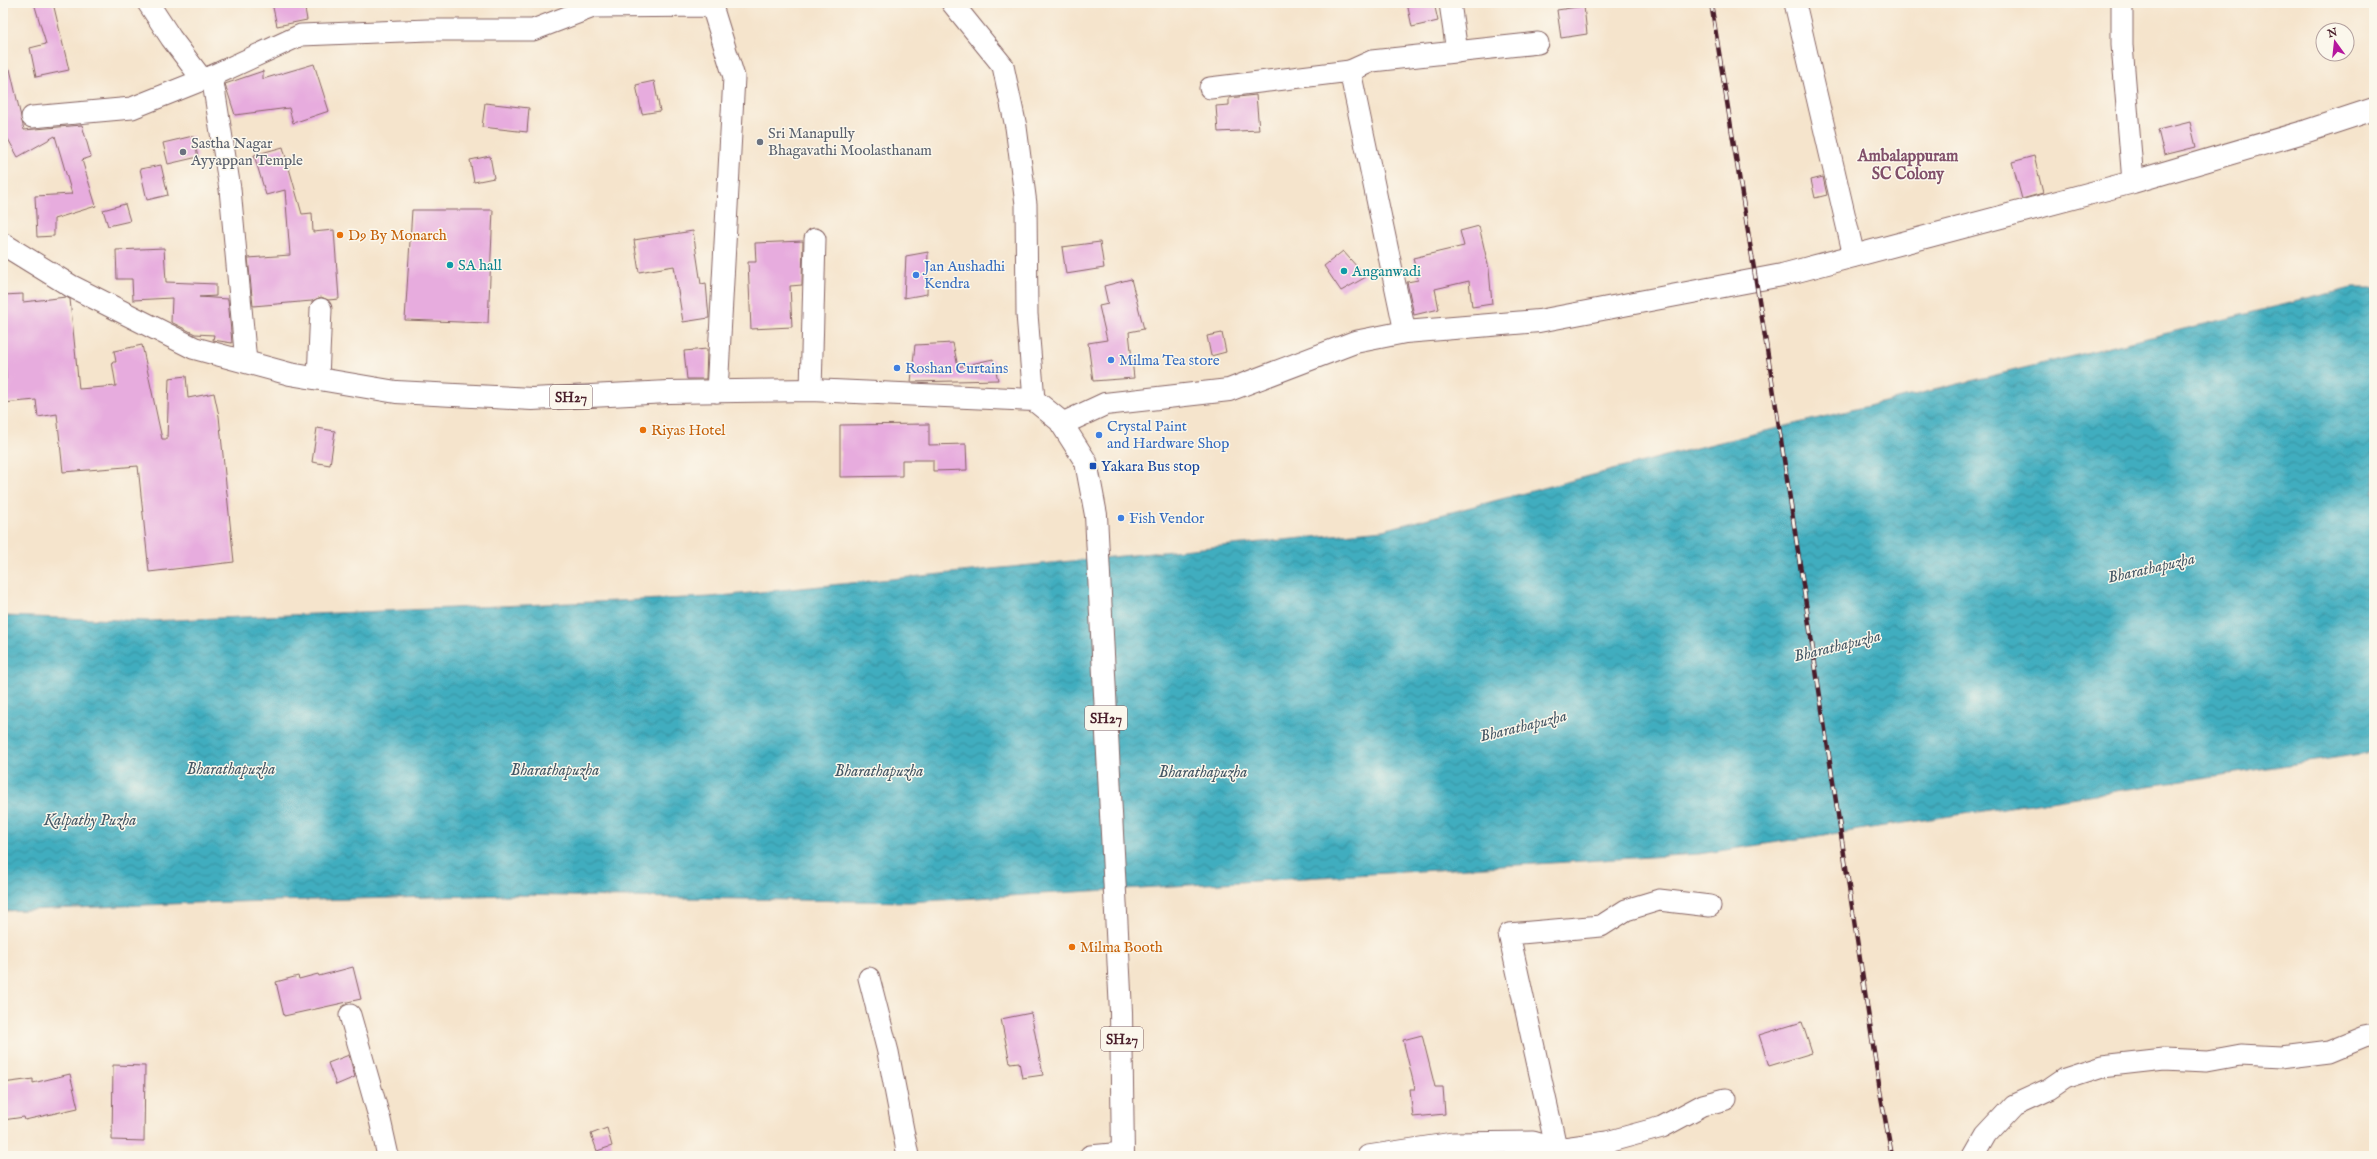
<svg xmlns="http://www.w3.org/2000/svg" width="2377" height="1159" font-family="'IM FELL English',serif">
  <defs>
    <pattern id="water-waves" width="16" height="10" patternUnits="userSpaceOnUse"><rect width="16" height="10" fill="#40adbf"/><path d="M0 5q4-4 8 0t8 0" fill="none" stroke="#388c9b"/></pattern>
  </defs>
  <rect width="100%" height="100%" fill="#fbf7ec"/>
  <filter id="ink" filterUnits="userSpaceOnUse"><feTurbulence type="fractalNoise" baseFrequency=".025" numOctaves="2"/><feDisplacementMap in="SourceGraphic" scale="8" xChannelSelector="R" yChannelSelector="G"/><feConvolveMatrix kernelMatrix="1 2 1 2 8 2 1 2 1" color-interpolation-filters="sRGB"/></filter>
  <filter id="wash" filterUnits="userSpaceOnUse"><feTurbulence type="fractalNoise" baseFrequency=".012" numOctaves="4" result="noise"/><feDisplacementMap in="SourceGraphic" scale="16" xChannelSelector="R" yChannelSelector="G"/><feGaussianBlur stdDeviation="0.9" result="paint"/><feColorMatrix in="noise" values="0 0 0 0 0 0 0 0 0 0 0 0 0 0 0 0 0 1.4 0 .05"/><feComposite in="paint" operator="in"/></filter>
  <g filter="url(#wash)">
    <rect width="100%" height="100%" fill="#f5e4cc"/>
    <polygon fill="url(#water-waves)" stroke="#456675" points="2352,288 2374,288 2374,752 1699,854 910,902 513,895 194,903 3,911 3,616 149,621 710,597 1383,530 1696,448"/>
    <g id="blocks">
      <g fill="#e7acde">
        <polygon points="34,3 53,3 69,70 36,77 30,48 46,44"/>
        <polygon points="272,3 304,3 307,20 277,26"/>
        <polygon points="1407,3 1434,3 1438,21 1412,27"/>
        <polygon points="1584,6 1587,34 1561,38 1557,10"/>
        <polygon points="314,64 329,111 293,123 289,108 235,115 225,84 263,71 263,79"/>
        <polygon points="10,69 24,130 82,125 91,157 82,160 96,206 54,219 54,236 37,237 35,196 72,194 55,136 18,157 8,139 3,140 3,70"/>
        <polygon points="654,81 660,111 642,114 636,85"/>
        <polygon points="1256,95 1259,130 1218,132 1216,106 1229,105 1229,98"/>
        <polygon points="485,103 529,108 527,132 482,127"/>
        <polygon points="2190,122 2196,147 2164,155 2158,130"/>
        <polygon points="193,136 198,157 168,164 163,143"/>
        <polygon points="283,147 302,214 312,213 313,232 334,230 339,299 328,300 321,297 312,301 253,306 248,258 290,255 285,190 266,195 254,155"/>
        <polygon points="490,156 494,178 474,182 470,160"/>
        <polygon points="2034,156 2043,193 2022,199 2012,162"/>
        <polygon points="161,165 168,195 147,200 140,169"/>
        <polygon points="1823,177 1827,195 1815,198 1811,180"/>
        <polygon points="125,204 130,221 108,226 103,210"/>
        <polygon points="412,210 493,210 488,323 405,320"/>
        <polygon points="1479,226 1489,269 1492,304 1472,307 1469,281 1435,289 1439,309 1414,315 1407,282 1418,280 1413,258 1464,246 1460,231"/>
        <polygon points="693,231 701,284 706,283 709,318 683,322 674,266 639,272 634,240"/>
        <polygon points="803,241 802,285 790,286 792,327 751,329 748,262 756,262 755,243"/>
        <polygon points="1100,242 1104,268 1066,274 1062,247"/>
        <polygon points="164,248 166,282 216,284 216,296 199,297 228,299 232,343 213,340 214,335 195,334 171,322 172,298 133,300 132,279 117,279 116,250"/>
        <polygon points="1343,251 1366,277 1341,291 1324,266"/>
        <polygon points="928,252 927,294 904,298 906,256"/>
        <polygon points="1131,279 1144,329 1129,332 1134,378 1093,381 1088,343 1107,340 1099,306 1108,304 1104,286"/>
        <polygon points="23,294 23,302 66,297 70,299 79,389 116,386 112,362 116,362 114,351 142,345 162,439 167,439 169,378 186,376 188,398 214,393 219,416 234,562 149,572 138,466 63,472 57,414 38,417 36,400 3,403 3,379 6,379 3,295"/>
        <polygon points="1222,333 1226,352 1211,356 1207,336"/>
        <polygon points="953,343 958,367 993,359 998,380 911,382 915,345"/>
        <polygon points="707,349 706,379 687,379 684,351"/>
        <polygon points="929,424 929,445 966,444 967,470 933,471 933,460 902,460 902,476 840,477 840,425"/>
        <polygon points="317,428 335,431 330,465 312,462"/>
        <polygon points="353,967 361,999 284,1016 276,982 298,976 299,979 318,974 319,976"/>
        <polygon points="1031,1013 1043,1075 1022,1078 1019,1062 1010,1063 1001,1019"/>
        <polygon points="1802,1022 1812,1053 1769,1066 1759,1035"/>
        <polygon points="1422,1035 1435,1087 1443,1087 1445,1114 1413,1117 1410,1089 1415,1089 1403,1040"/>
        <polygon points="349,1055 355,1077 336,1085 328,1063"/>
        <polygon points="113,1065 145,1066 144,1141 112,1140"/>
        <polygon points="70,1074 78,1108 25,1120 24,1117 3,1120 3,1083 33,1079 33,1083"/>
        <polygon points="607,1128 612,1146 597,1151 591,1134"/>
      </g>
    </g>
  </g>
  <g filter="url(#ink)">
    <use href="#blocks" fill-opacity="0" stroke="#866463" stroke-width="1"/>
    <g fill="none" stroke-linecap="round" stroke-linejoin="round">
      <defs>
        <g id="street">
          <polyline points="148,3 171,38 202,79"/>
          <polyline points="952,3 1003,66 1016,127 1026,204 1027,314 1034,400"/>
          <polyline points="1450,3 1457,52"/>
          <polyline points="1795,3 1854,256"/>
          <polyline points="2122,3 2122,45 2133,182"/>
          <polyline points="1350,71 1372,61 1538,43"/>
          <polyline points="1210,88 1350,71 1405,332"/>
          <polyline points="32,117 132,108 212,76"/>
          <polyline points="246,362 230,189 212,76 301,35 428,30 533,30 593,7 712,6 734,77 717,392"/>
          <polyline points="318,378 321,309"/>
          <polyline points="811,390 815,239"/>
          <polyline points="869,978 888,1052 908,1156"/>
          <polyline points="350,1015 380,1120 388,1156"/>
          <polyline points="1090,1156 1123,1153"/>
          <polyline points="1368,1156 1453,1143 1533,1142 1557,1149 1607,1142 1662,1127 1703,1105 1726,1099"/>
          <polyline points="1558,1156 1509,934 1601,926 1626,910 1659,900 1710,906"/>
          <polyline points="1974,1156 1986,1135 2014,1105 2049,1089 2065,1078 2102,1066 2164,1059 2207,1061 2240,1055 2281,1057 2330,1051 2364,1037 2374,1035"/>
        </g>
        <polyline id="secondary" points="1062,424 1105,404 1229,390 1355,342 1405,332 1539,321 1782,275 2133,182 2307,131 2374,109"/>
        <polyline id="primary" points="3,244 71,286 194,348 290,374 396,392 532,399 668,392 811,390 1034,400 1060,421 1086,462 1096,515 1121,1012 1123,1156"/>
      </defs>
      <use href="#street" stroke="#866463" stroke-width="23"/>
      <use href="#secondary" stroke="#866463" stroke-width="24"/>
      <use href="#primary" stroke="#866463" stroke-width="24"/>
      <use href="#street" stroke="#fff" stroke-width="21"/>
      <use href="#secondary" stroke="#fff" stroke-width="22"/>
      <use href="#primary" stroke="#fff" stroke-width="22"/>
      <defs>
        <polyline id="rail" points="1711,3 1771,374 1880,1091 1892,1156"/>
      </defs>
      <use href="#rail" stroke="#4a1f2b" stroke-width="4.5"/>
      <use href="#rail" stroke="#fbf7ec" stroke-width="3" stroke-dasharray="9" stroke-linecap="butt"/>
    </g>
  </g>
  <g fill="#6b7280" stroke="#fbf7ec" stroke-width="1.5">
    <circle cx="760" cy="142" r="4"/>
    <circle cx="183" cy="152" r="4"/>
  </g>
  <g fill="#e8710a" stroke="#fbf7ec" stroke-width="1.5">
    <circle cx="340" cy="235" r="4"/>
    <circle cx="643" cy="430" r="4"/>
    <circle cx="1072" cy="947" r="4"/>
  </g>
  <g fill="#0f9aa8" stroke="#fbf7ec" stroke-width="1.5">
    <circle cx="450" cy="265" r="4"/>
    <circle cx="1344" cy="271" r="4"/>
  </g>
  <g fill="#3f7fe0" stroke="#fbf7ec" stroke-width="1.5">
    <circle cx="916" cy="275" r="4"/>
    <circle cx="1111" cy="360" r="4"/>
    <circle cx="897" cy="368" r="4"/>
    <circle cx="1099" cy="435" r="4"/>
    <circle cx="1121" cy="518" r="4"/>
  </g>
  <rect fill="#1a4fb4" stroke="#fbf7ec" stroke-width="1.5" x="1089" y="462" width="8" height="8" rx="2"/>
  <g text-anchor="middle" stroke-width="3" stroke-linejoin="round" paint-order="stroke">
    <g fill="#fbf7ec" stroke="#7f6065" stroke-width="1">
      <rect x="550" y="385" width="42" height="24" rx="3"/>
      <rect x="1085" y="706" width="42" height="24" rx="3"/>
      <rect x="1101" y="1027" width="42" height="24" rx="3"/>
    </g>
    <g font-size="14" font-weight="bold" fill="#4a1f2b">
      <text x="571" y="402">SH27</text>
      <text x="1106" y="723">SH27</text>
      <text x="1122" y="1044">SH27</text>
    </g>
    <g font-size="15" fill="#5b616d" stroke="#fbf7ec" text-anchor="start">
      <text x="768" y="138">Sri Manapully<tspan x="768" dy="17">Bhagavathi Moolasthanam</tspan></text>
      <text x="191" y="148">Sastha Nagar<tspan x="191" dy="17">Ayyappan Temple</tspan></text>
    </g>
    <g font-size="15" fill="#c56008" stroke="#fbf7ec" text-anchor="start">
      <text x="348" y="240">D9 By Monarch</text>
      <text x="651" y="435">Riyas Hotel</text>
      <text x="1080" y="952">Milma Booth</text>
    </g>
    <g font-size="15" fill="#0d838f" stroke="#fbf7ec" text-anchor="start">
      <text x="458" y="270">SA hall</text>
      <text x="1352" y="276">Anganwadi</text>
    </g>
    <g font-size="15" fill="#366cbe" stroke="#fbf7ec" text-anchor="start">
      <text x="924" y="271">Jan Aushadhi<tspan x="924" dy="17">Kendra</tspan></text>
      <text x="1119" y="365">Milma Tea store</text>
      <text x="905" y="373">Roshan Curtains</text>
      <text x="1107" y="431">Crystal Paint<tspan x="1107" dy="17">and Hardware Shop</tspan></text>
      <text x="1129" y="523">Fish Vendor</text>
    </g>
    <g font-size="15" fill="#164399" stroke="#fbf7ec" text-anchor="start">
      <text x="1101" y="471">Yakara Bus stop</text>
    </g>
    <g font-size="16" font-weight="bold" fill="#81506a" stroke="#fbf7ec">
      <text x="1908" y="161">Ambalappuram<tspan x="1908" dy="18">SC Colony</tspan></text>
    </g>
    <g font-size="16" font-style="italic" fill="#465866" stroke="#fbf7ec">
      <text transform="translate(2151 567) rotate(-13)" y="6">Bharathapuzha</text>
      <text transform="translate(1837 645) rotate(-14)" y="6">Bharathapuzha</text>
      <text transform="translate(1523 725) rotate(-14)" y="6">Bharathapuzha</text>
      <text x="231" y="774">Bharathapuzha</text>
      <text x="555" y="775">Bharathapuzha</text>
      <text x="879" y="776">Bharathapuzha</text>
      <text x="1203" y="777">Bharathapuzha</text>
      <text x="90" y="825">Kalpathy Puzha</text>
    </g>
  </g>
  <rect width="2377" height="1159" fill="none" stroke="#fbf7ec" stroke-width="16"/>
  <g transform="translate(2335 42) rotate(345)"><circle r="19" fill="#fbf7ec" stroke="#b4a19f"/>
  <path d="M0-3L7 15L0 10L-7 15Z" fill="#b5179e"/>
  <text y="-6" font-size="11" font-weight="bold" text-anchor="middle" fill="#4a1f2b">N</text>
  </g>
</svg>
